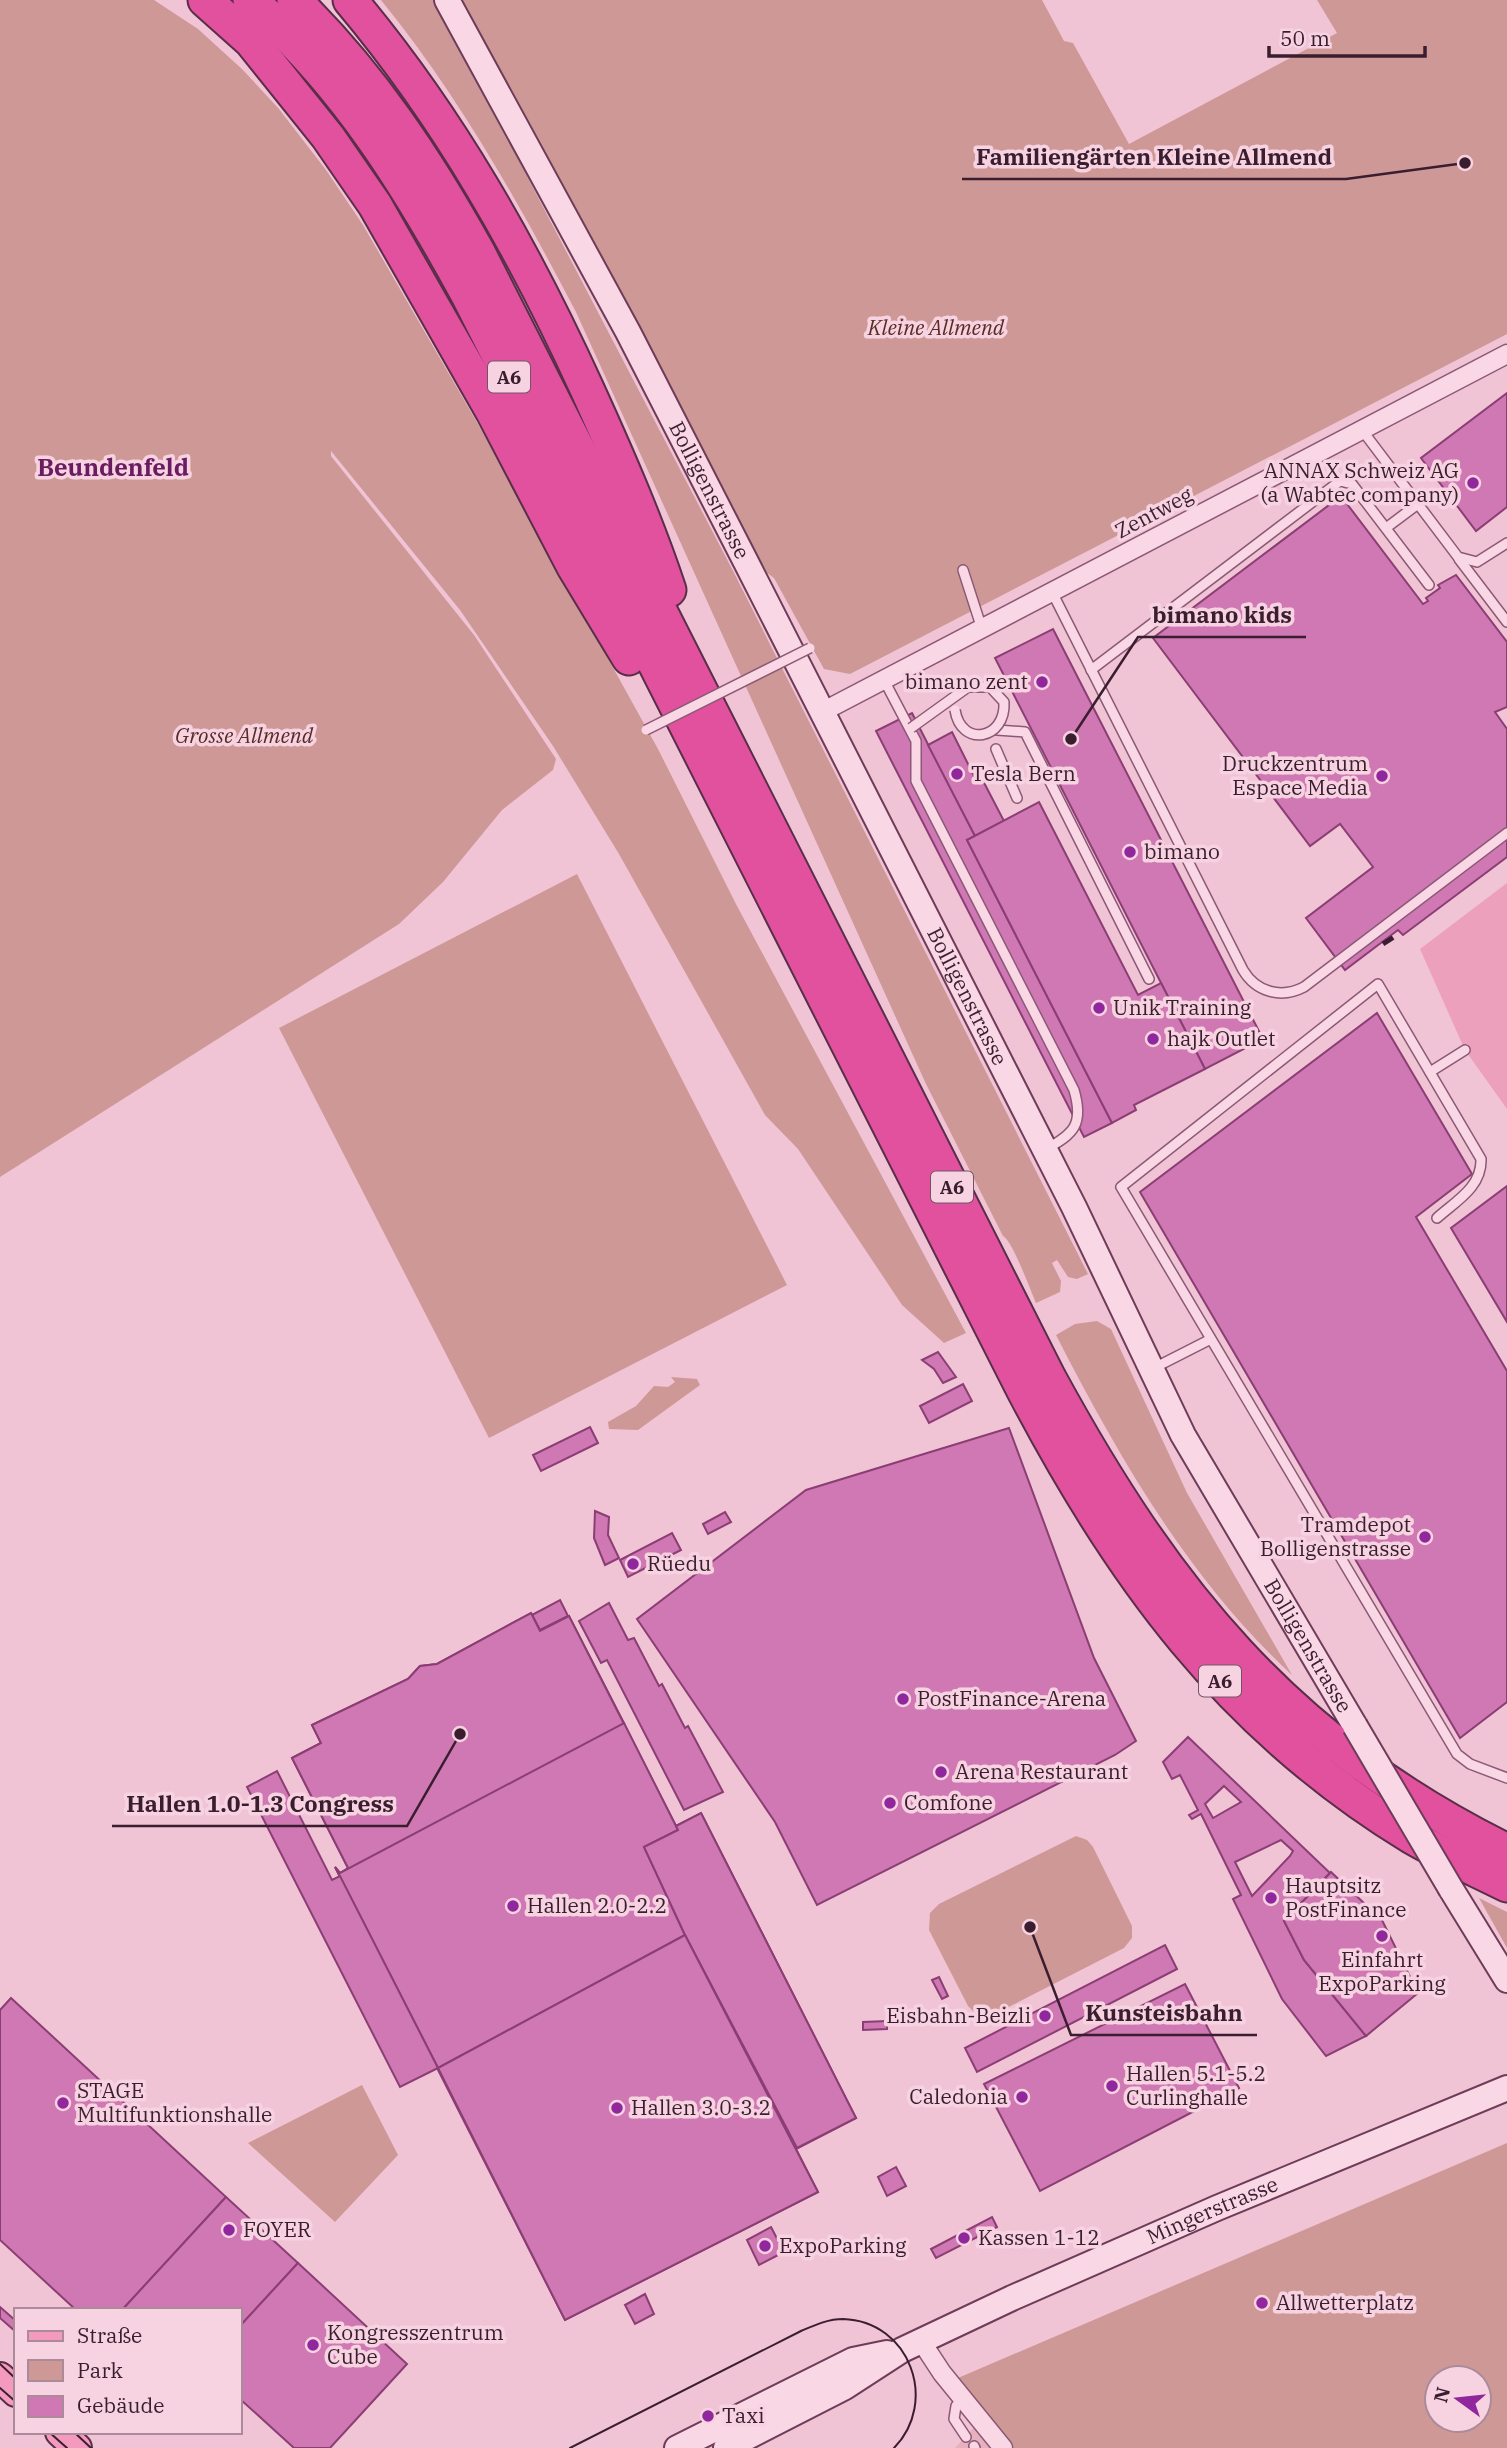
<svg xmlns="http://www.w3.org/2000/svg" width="1507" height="2448" font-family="'IBM Plex Serif',serif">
  <rect width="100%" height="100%" fill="#f0c3d5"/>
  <polygon fill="#e6b0be" points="978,2423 1000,2448 955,2448"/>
  <g fill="#ce9897" fill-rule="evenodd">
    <polygon points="0,0 154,0 198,29 243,70 279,109 326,170 363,225 486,438 658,749 737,906 966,1333 944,1343 902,1305 798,1149 765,1115 619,854 553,746 460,610 331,451 331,456 474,635 556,759 553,770 502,810 443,882 399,924 0,1177"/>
    <path d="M381,0H435L731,567L1088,1274L1077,1279L1068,1277L1057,1260L1052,1263L1061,1281L1060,1292L1036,1303C1030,1289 1012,1240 1003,1236L926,1084L576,312C519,203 459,96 381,0Z"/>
    <polygon points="462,0 1042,0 1064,41 1073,43 1129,144 1337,33 1317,0 1507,0 1507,334 850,674 824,669 774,578 763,570"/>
    <polygon points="577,874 787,1285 489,1438 279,1028"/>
    <path d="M1097,1321L1111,1329L1187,1493L1292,1675C1190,1581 1119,1458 1056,1335L1075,1324Z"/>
    <polygon points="671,1377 697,1379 700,1385 638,1430 609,1429 608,1422 636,1406 654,1386 668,1387 675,1382"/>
    <polygon points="1076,1836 1087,1840 1093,1847 1132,1926 1132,1938 1124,1948 995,2014 976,2014 968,2006 929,1930 930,1913 939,1904"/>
    <polygon points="1479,1898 1507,1912 1507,1948"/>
    <polygon points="362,2085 398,2155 335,2222 248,2143"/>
    <path d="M1507,2143V2448H1006L951,2381ZM1437,2378H1479V2420H1437Z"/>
  </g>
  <polygon fill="#eda0bb" points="1507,883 1507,1109 1465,1050 1420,949"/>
  <g fill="#cf78b3" stroke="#8b3e74" stroke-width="2" fill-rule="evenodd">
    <polygon points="1507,393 1507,507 1476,531 1421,458"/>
    <polygon points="1341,496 1423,604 1428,601 1426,598 1440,588 1438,585 1456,575 1507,642 1507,707 1495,712 1507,729 1507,857 1403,935 1398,930 1345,970 1306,918 1373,867 1340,824 1310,846 1153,638"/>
    <polygon points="1053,629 1263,1039 1205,1069 995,658"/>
    <polygon points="912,713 975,836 967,840 1112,1123 1084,1137 876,731"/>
    <polygon points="952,732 975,778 980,775 1004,821 975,836 928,745"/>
    <polygon points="1039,802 1138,995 1161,983 1205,1069 1134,1105 1136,1110 1112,1123 967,840"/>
    <polygon points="1377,1013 1472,1174 1416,1217 1507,1371 1507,1702 1460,1738 1140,1192"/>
    <polygon points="1507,1186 1507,1322 1451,1228"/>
    <polygon points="938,1352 956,1377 943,1383 934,1369 922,1360"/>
    <polygon points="963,1384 972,1401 929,1423 920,1406"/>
    <polygon points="590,1427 598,1443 541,1471 533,1455"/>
    <polygon points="1009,1428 1094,1658 1136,1741 1115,1755 817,1905 775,1822 637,1619 806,1490"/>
    <polygon points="595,1511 609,1517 608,1535 619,1558 605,1565 594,1538"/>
    <polygon points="725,1512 731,1522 708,1534 703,1524"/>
    <polygon points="672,1533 681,1550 628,1577 620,1560"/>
    <polygon points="560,1600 568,1616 540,1630 532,1615"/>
    <polygon points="609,1603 628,1640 634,1638 659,1686 662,1684 685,1728 688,1726 723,1792 684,1810 607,1660 601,1663 579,1621"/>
    <polygon points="531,1613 540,1631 569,1616 624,1723 348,1868 292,1758 321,1743 312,1725 408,1679 420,1666 437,1664"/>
    <polygon points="531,1613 540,1631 569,1616 676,1826 701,1813 856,2118 796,2149 818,2192 565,2320 335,1867 340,1873 348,1868 292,1758 321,1743 312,1725 408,1679 420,1666 437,1664"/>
    <polygon points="624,1723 678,1830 644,1847 685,1935 438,2068 335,1867 340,1873"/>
    <path d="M1188,1737L1330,1873L1284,1921L1304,1960L1366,2036L1326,2056L1282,1999L1233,1899L1241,1895L1201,1814L1192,1819L1189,1815L1198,1810L1180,1775L1172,1779L1163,1762ZM1224,1786L1241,1802L1213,1818L1205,1804ZM1281,1840L1293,1851L1290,1856L1252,1896L1235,1862Z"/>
    <polygon points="277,1771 332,1880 340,1876 438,2068 400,2087 247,1787"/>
    <polygon points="701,1813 856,2118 797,2148 685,1935 644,1847 678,1830 676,1826"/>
    <polygon points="1331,1872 1382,1920 1418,1993 1366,2036 1304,1960 1284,1921"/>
    <polygon points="685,1935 818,2192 565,2320 438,2068"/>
    <polygon points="1165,1945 1177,1969 977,2072 965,2048"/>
    <polygon points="939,1977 948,1996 942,1999 932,1980"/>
    <polygon points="1185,1984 1239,2088 1040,2191 984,2084"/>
    <polygon points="11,1998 226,2197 122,2310 76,2310 0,2240 0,2010"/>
    <polygon points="887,2021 887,2029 863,2030 863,2022"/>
    <polygon points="896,2167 906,2186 887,2196 878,2177"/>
    <polygon points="226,2197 298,2263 240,2326 240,2310 122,2310"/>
    <polygon points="992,2217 997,2227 936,2258 931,2249"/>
    <polygon points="771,2227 784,2252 759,2265 747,2240"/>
    <polygon points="298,2263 407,2364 330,2448 294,2448 240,2399 240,2326"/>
    <polygon points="645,2294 654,2314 635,2324 625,2305"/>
    <polygon points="0,2307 16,2321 16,2332 0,2318"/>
  </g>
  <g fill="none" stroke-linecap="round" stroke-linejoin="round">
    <defs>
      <g id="service">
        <polyline points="1362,430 1458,557 1477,562 1507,543"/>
        <polyline points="1386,528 1418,504"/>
        <polyline points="1459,559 1507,622"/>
        <polyline points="963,570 982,629"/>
        <path d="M1052,592L1243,970C1256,992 1281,999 1304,987L1507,833"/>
        <polyline points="1091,670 1340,481 1352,484 1429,585"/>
        <path d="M884,680L916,741V781L1074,1090C1084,1124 1074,1134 1046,1149"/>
        <polyline points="997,730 1025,732 1149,979"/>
        <polyline points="996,749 1017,798"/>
        <polyline points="1430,1072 1465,1050"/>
        <path d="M1437,1218C1456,1201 1482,1187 1481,1159L1378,984L1121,1187L1457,1754L1470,1764L1507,1778"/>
        <polyline points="1152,1369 1209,1340"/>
        <polyline points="962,2399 956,2406 954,2419 966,2437"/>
        <polyline points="974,2446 975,2448"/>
      </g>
      <g id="minor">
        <polyline points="822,712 1507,354"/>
        <polyline points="921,2341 942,2373 1003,2448"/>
      </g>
      <g id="secondary">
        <path id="s1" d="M447,0L628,332L748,566L1074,1207L1183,1435L1355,1726"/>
        <polyline points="1451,1889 1507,1980"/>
        <polyline points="677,2448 853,2360 887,2353"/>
        <path id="s2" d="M726,2448L845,2387L902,2350L1012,2298L1217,2208L1507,2088"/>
      </g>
      <g id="primary">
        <polyline points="0,2377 16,2392"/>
        <polyline points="60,2432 77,2448"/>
      </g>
      <g id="motorway">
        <polyline points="205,0 251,41 328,137 375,205 493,412 574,567 629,658"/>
        <path d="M250,0C345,82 410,188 469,297L1023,1389C1120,1575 1230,1726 1412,1837C1443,1855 1475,1869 1507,1885"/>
        <path d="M294,0C370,74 427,160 478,252L1049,1378C1165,1591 1285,1741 1507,1851"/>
        <path d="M350,0C449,118 523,249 587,389C617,455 646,521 669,590"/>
      </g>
    </defs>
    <use href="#service" stroke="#8b5975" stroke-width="12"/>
    <use href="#minor" stroke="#8b5975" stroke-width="21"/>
    <use href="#secondary" stroke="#6d3c59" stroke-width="28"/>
    <use href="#primary" stroke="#592e49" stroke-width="32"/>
    <use href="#motorway" stroke="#592e49" stroke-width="37"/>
    <use href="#service" stroke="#fad7e5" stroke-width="9"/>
    <use href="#minor" stroke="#fad7e5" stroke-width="18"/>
    <use href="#secondary" stroke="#fad7e5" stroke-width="24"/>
    <use href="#primary" stroke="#f49abe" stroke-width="28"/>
    <use href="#motorway" stroke="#e2519e" stroke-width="33"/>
    <g stroke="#3a1e2f" stroke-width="2">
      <polyline points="0,2364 16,2379"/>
      <polyline points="0,2388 16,2402"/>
      <polyline points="49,2432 67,2448"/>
      <polyline points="74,2432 91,2448"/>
      <path d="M570,2448L801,2331C815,2325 828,2319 843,2319C910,2321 939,2402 894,2448"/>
    </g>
    <polyline stroke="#3a1e2f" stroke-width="5" stroke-dasharray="12 12" stroke-linecap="butt" points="1383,944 1400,933"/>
    <defs>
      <g id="service-bridge">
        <path d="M911,728L968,687H990L1004,702C1006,740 961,748 955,710"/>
        <polyline points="646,730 810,648"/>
      </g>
      <polyline id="secondary-bridge" points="1355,1726 1451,1889"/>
    </defs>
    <use href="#service-bridge" stroke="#8b5975" stroke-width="12" stroke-linecap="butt"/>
    <use href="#secondary-bridge" stroke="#6d3c59" stroke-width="28" stroke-linecap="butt"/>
    <use href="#service-bridge" stroke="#fad7e5" stroke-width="9"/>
    <use href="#secondary-bridge" stroke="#fad7e5" stroke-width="24"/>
  </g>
  <g fill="#91279c" stroke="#f7d3e1" stroke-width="2.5">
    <circle cx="1473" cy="483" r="7"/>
    <circle cx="1042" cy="682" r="7"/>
    <circle cx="957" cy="774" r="7"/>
    <circle cx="1382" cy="776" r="7"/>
    <circle cx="1130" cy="852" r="7"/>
    <circle cx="1099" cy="1008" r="7"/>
    <circle cx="1153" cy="1039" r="7"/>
    <circle cx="1425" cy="1537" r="7"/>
    <circle cx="633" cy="1564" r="7"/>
    <circle cx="903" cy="1699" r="7"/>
    <circle cx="941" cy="1772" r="7"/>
    <circle cx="890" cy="1803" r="7"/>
    <circle cx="1271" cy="1898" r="7"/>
    <circle cx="513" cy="1906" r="7"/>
    <circle cx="1382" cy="1936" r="7"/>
    <circle cx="1045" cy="2016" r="7"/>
    <circle cx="1112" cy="2086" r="7"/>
    <circle cx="1022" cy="2097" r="7"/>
    <circle cx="63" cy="2103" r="7"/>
    <circle cx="617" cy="2108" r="7"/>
    <circle cx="229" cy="2230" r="7"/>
    <circle cx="964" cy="2238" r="7"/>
    <circle cx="765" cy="2246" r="7"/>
    <circle cx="1262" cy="2303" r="7"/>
    <circle cx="313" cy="2345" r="7"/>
    <circle cx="708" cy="2416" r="7"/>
  </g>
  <g text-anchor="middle" stroke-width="7" stroke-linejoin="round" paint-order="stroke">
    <g fill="#f7d3e1" stroke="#735464" stroke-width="2">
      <rect x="488" y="361.5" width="42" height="31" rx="5"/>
      <rect x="931" y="1171.5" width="42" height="31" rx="5"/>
      <rect x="1199" y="1665.5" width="42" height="31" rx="5"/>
    </g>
    <g font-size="19" font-weight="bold" fill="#3a1e2f">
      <text x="509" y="384">A6</text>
      <text x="952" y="1194">A6</text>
      <text x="1220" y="1688">A6</text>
    </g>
    <g font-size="21" font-style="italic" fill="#582c24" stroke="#f7d3e1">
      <text x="936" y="335">Kleine Allmend</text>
      <text x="244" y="743">Grosse Allmend</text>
    </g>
    <g font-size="21" fill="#3a1e2f" stroke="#f7d3e1" text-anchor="start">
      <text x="1459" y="478" text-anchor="end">ANNAX Schweiz AG<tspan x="1459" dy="24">(a Wabtec company)</tspan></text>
      <text x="1028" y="689" text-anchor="end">bimano zent</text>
      <text x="1368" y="771" text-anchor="end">Druckzentrum<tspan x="1368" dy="24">Espace Media</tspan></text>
      <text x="971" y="781">Tesla Bern</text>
      <text x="1144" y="859">bimano</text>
      <text x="1113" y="1015">Unik Training</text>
      <text x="1167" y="1046">hajk Outlet</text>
      <text x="1411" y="1532" text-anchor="end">Tramdepot<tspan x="1411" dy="24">Bolligenstrasse</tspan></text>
      <text x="647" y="1571">Rüedu</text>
      <text x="917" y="1706">PostFinance-Arena</text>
      <text x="955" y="1779">Arena Restaurant</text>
      <text x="904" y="1810">Comfone</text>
      <text x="1285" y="1893">Hauptsitz<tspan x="1285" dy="24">PostFinance</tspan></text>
      <text x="527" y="1913">Hallen 2.0-2.2</text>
      <text x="1382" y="1967" text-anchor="middle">Einfahrt<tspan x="1382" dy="24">ExpoParking</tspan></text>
      <text x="1031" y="2023" text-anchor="end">Eisbahn-Beizli</text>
      <text x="1126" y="2081">Hallen 5.1-5.2<tspan x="1126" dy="24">Curlinghalle</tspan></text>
      <text x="77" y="2098">STAGE<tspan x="77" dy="24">Multifunktionshalle</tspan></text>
      <text x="1008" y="2104" text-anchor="end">Caledonia</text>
      <text x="631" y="2115">Hallen 3.0-3.2</text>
      <text x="243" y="2237">FOYER</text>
      <text x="978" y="2245">Kassen 1-12</text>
      <text x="779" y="2253">ExpoParking</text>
      <text x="1276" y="2310">Allwetterplatz</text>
      <text x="327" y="2340">Kongresszentrum<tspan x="327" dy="24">Cube</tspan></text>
      <text x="722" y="2423">Taxi</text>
    </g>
    <g font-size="21" fill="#3a1e2f" stroke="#f7d3e1">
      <text dy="7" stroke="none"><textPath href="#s1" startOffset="556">Bolligenstrasse</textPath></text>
      <text transform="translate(1154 513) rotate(-28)" y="7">Zentweg</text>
      <text dy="7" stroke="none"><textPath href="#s1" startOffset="1124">Bolligenstrasse</textPath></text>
      <text dy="7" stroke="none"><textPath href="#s1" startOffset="1858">Bolligenstrasse</textPath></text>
      <text dy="7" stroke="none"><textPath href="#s2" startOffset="542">Mingerstrasse</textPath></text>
    </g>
    <g font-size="24" font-weight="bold" fill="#691c60" stroke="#f7d3e1">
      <text x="113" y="476">Beundenfeld</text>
    </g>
  </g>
  <path fill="none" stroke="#3a1e2f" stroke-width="2.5" d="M1465 163L1346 179H962M1071 739L1138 637H1306M460 1734L407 1826H112M1030 1927L1071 2035H1257"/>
  <g fill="#3a1e2f" stroke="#f7d3e1" stroke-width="2.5">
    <circle cx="1465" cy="163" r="7"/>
    <circle cx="1071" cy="739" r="7"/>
    <circle cx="460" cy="1734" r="7"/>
    <circle cx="1030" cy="1927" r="7"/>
  </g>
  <g font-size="23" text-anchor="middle" font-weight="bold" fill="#3a1e2f" stroke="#f7d3e1" stroke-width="7" stroke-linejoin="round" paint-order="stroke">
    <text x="1154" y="165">Familiengärten Kleine Allmend</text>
    <text x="1222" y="623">bimano kids</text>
    <text x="260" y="1812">Hallen 1.0-1.3 Congress</text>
    <text x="1164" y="2021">Kunsteisbahn</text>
  </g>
  <rect x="14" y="2308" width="228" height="126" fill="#f7d3e1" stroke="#ab8b9a" stroke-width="2"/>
  <rect x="28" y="2331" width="35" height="10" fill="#f49abe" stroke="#ab8b9a" stroke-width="2"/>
  <text x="77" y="2343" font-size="21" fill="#3a1e2f">Straße</text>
  <rect x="28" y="2360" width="35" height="21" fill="#ce9897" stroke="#ab8b9a" stroke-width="2"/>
  <text x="77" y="2378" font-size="21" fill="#3a1e2f">Park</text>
  <rect x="28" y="2396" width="35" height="21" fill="#cf78b3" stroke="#ab8b9a" stroke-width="2"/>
  <text x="77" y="2413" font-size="21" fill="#3a1e2f">Gebäude</text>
  <g transform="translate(1458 2399) rotate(285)"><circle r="33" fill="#f7d3e1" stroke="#ab8b9a" stroke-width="2"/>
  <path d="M0-5L12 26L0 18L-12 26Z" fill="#91279c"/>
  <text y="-10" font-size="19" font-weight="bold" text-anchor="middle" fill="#3a1e2f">N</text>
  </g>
  <path d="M1269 46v10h156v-10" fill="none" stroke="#3a1e2f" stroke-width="3.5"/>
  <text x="1280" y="46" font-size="21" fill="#3a1e2f" stroke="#f7d3e1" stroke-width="5" paint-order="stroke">50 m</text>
</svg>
